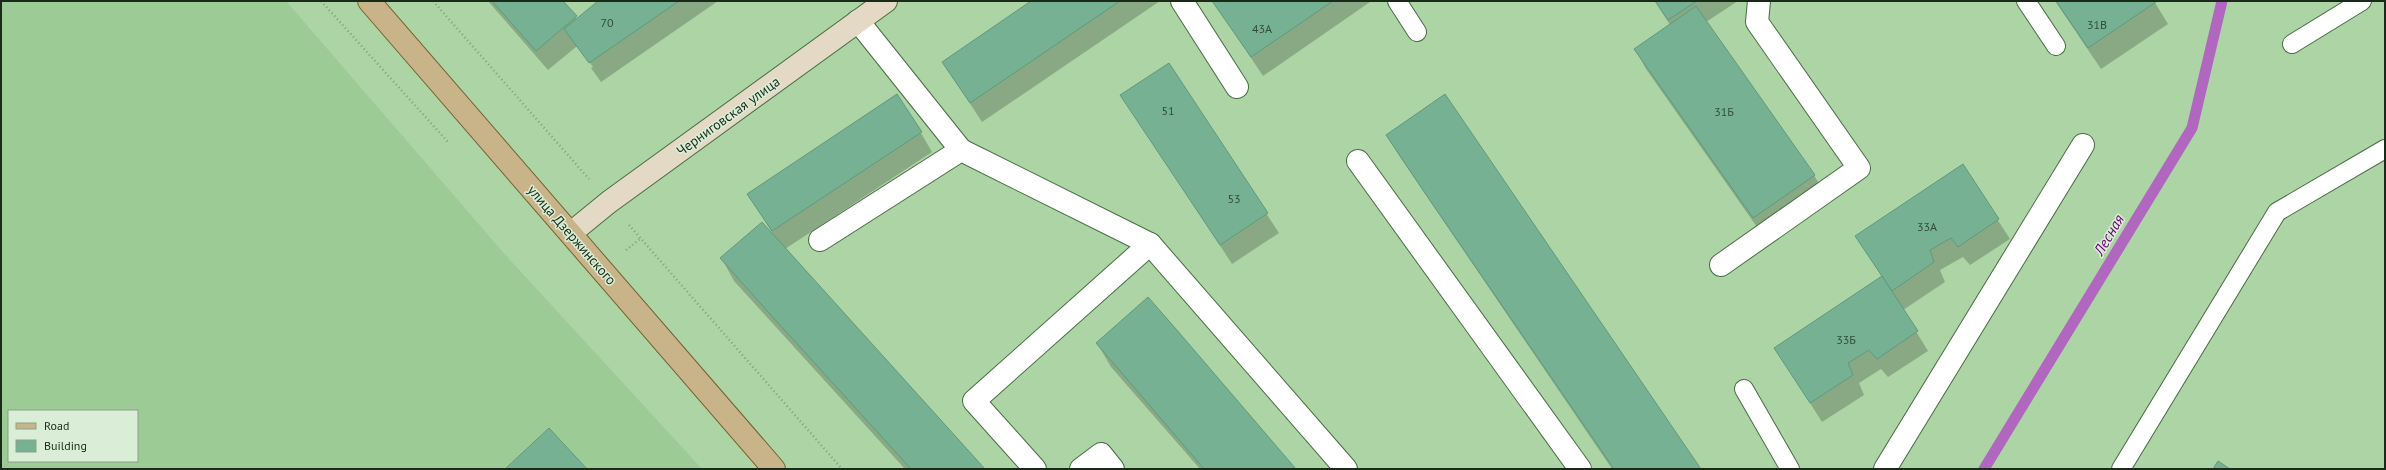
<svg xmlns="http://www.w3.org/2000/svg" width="2386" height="470" font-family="'PT Sans',sans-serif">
  <rect width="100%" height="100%" fill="#acd4a5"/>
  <path fill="#9dcb96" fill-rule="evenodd" d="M1,1H286L501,250L702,469H1ZM9,411H137V461H9Z"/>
  <g fill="#0003" fill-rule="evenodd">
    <path d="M488,1H562L577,19L600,1H718L601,82L576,47L548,70ZM576,47H578L593,67L591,68Z"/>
    <polygon points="1032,1 1160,1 982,122 943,62"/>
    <polygon points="1213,1 1370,1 1370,2 1263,76"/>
    <polygon points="1655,1 1738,1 1706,22 1814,175 1825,195 1764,237 1646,69 1635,49 1670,25"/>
    <polygon points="2055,1 2154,1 2168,24 2101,69"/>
    <polygon points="1169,64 1279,233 1232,264 1122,95"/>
    <polygon points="921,133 932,152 785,249 984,469 905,469 734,281 722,259 773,234 748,194"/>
    <polygon points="1387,136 1700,469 1612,469 1400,157"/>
    <polygon points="1962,165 2010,239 1970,265 1963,257 1940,270 1945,282 1903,310 1928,351 1888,377 1881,369 1859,383 1864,395 1822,422 1775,348 1882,277 1856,236"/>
    <polygon points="1097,343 1295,469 1200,469 1111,367"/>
  </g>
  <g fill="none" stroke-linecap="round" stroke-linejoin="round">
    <polyline stroke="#b166bf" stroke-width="11" points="1984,469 2192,128 2222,1"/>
  </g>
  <g fill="#76b193" stroke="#5f9a7c">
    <polygon points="492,1 563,1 577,16 536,51"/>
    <polygon points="598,1 679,1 589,63 564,29"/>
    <polygon points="1031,1 1120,1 970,103 942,62"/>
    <polygon points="1212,1 1333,1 1251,57"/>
    <polygon points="1655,1 1697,1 1668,20"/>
    <polygon points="2056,1 2155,1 2156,2 2088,48"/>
    <polygon points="1696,6 1815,175 1753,218 1634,49"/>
    <polygon points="1169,63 1268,213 1220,245 1120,95"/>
    <polygon points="897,94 922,132 772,231 747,194"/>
    <polygon points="1445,94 1701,469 1614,469 1427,196 1386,135"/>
    <polygon points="1963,164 1999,219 1958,247 1951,238 1930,250 1934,262 1892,291 1855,236"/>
    <polygon points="762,222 985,469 911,469 769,313 720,258"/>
    <polygon points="1882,276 1918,331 1877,359 1869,350 1848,363 1853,375 1810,403 1774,348"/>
    <polygon points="1148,297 1176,329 1296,469 1204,469 1096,343"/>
    <polygon points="549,428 587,469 505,469"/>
    <polygon points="2218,461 2230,469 2213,469"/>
  </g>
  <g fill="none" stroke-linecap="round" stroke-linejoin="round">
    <defs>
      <g id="service">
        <polyline points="1397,1 1417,32"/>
        <polyline points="2026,1 2056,46"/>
        <polyline points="2292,44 2362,1"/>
        <polyline points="1744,389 1790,469"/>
        <polyline points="2121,469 2277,212 2385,149"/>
      </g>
      <g id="minor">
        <polyline points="1182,1 1237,87"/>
        <polyline points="961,150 1150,244"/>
        <polyline points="1358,161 1580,469"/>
        <polyline points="820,240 961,150 858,21"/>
        <polyline points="1721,265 1859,168 1757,22 1759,1"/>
        <polyline points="1035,469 974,401 1150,244 1346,469"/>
        <polyline points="1081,469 1101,454 1113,469"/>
        <polyline points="1885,469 2083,145"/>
      </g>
      <polyline id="secondary" points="571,233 609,202 886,1"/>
      <polyline id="primary" points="369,1 774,469"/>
    </defs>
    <use href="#service" stroke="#486d43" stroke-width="20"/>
    <use href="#minor" stroke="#486d43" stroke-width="24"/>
    <use href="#secondary" stroke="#486d43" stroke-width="24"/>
    <use href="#primary" stroke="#74632f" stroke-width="24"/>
    <g stroke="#80a17a" stroke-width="2.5" stroke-dasharray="1 3" stroke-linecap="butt">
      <polyline points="321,1 448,142"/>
      <polyline points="433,1 589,179"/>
      <polyline points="629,225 842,469"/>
      <polyline points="626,250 641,238"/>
    </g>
    <use href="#service" stroke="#fff" stroke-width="18"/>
    <use href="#minor" stroke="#fff" stroke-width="22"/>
    <use href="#secondary" stroke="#e4d9c4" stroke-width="22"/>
    <use href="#primary" stroke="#c9b389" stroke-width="22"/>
  </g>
  <g text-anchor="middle" stroke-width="3" stroke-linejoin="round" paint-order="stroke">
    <g font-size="12" fill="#314c37">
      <text x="607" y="27">70</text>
      <text x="2097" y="29">31В</text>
      <text x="1262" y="33">43А</text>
      <text x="1168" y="115">51</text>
      <text x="1724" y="116">31Б</text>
      <text x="1234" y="203">53</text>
      <text x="1927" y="231">33А</text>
      <text x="1846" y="344">33Б</text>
    </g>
    <g font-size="14" fill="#1a2a18" stroke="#daeed7">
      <text transform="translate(728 116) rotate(-36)" y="5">Черниговская улица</text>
      <text transform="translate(572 235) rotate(49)" y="5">улица Дзержинского</text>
    </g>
    <g font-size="15" font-style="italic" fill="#6a007a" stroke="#daeed7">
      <text transform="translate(2109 235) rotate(-59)" y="5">Лесная</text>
    </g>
  </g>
  <rect width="2386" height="470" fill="none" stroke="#1a2a18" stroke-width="4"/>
  <rect x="8" y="410" width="130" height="52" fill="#daeed7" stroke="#8da08b"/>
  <rect x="16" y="423" width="20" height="6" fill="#c9b389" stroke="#8da08b"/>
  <text x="44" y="430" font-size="12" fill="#1a2a18">Road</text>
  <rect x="16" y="440" width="20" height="12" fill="#76b193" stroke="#8da08b"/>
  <text x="44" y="450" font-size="12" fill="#1a2a18">Building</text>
</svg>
